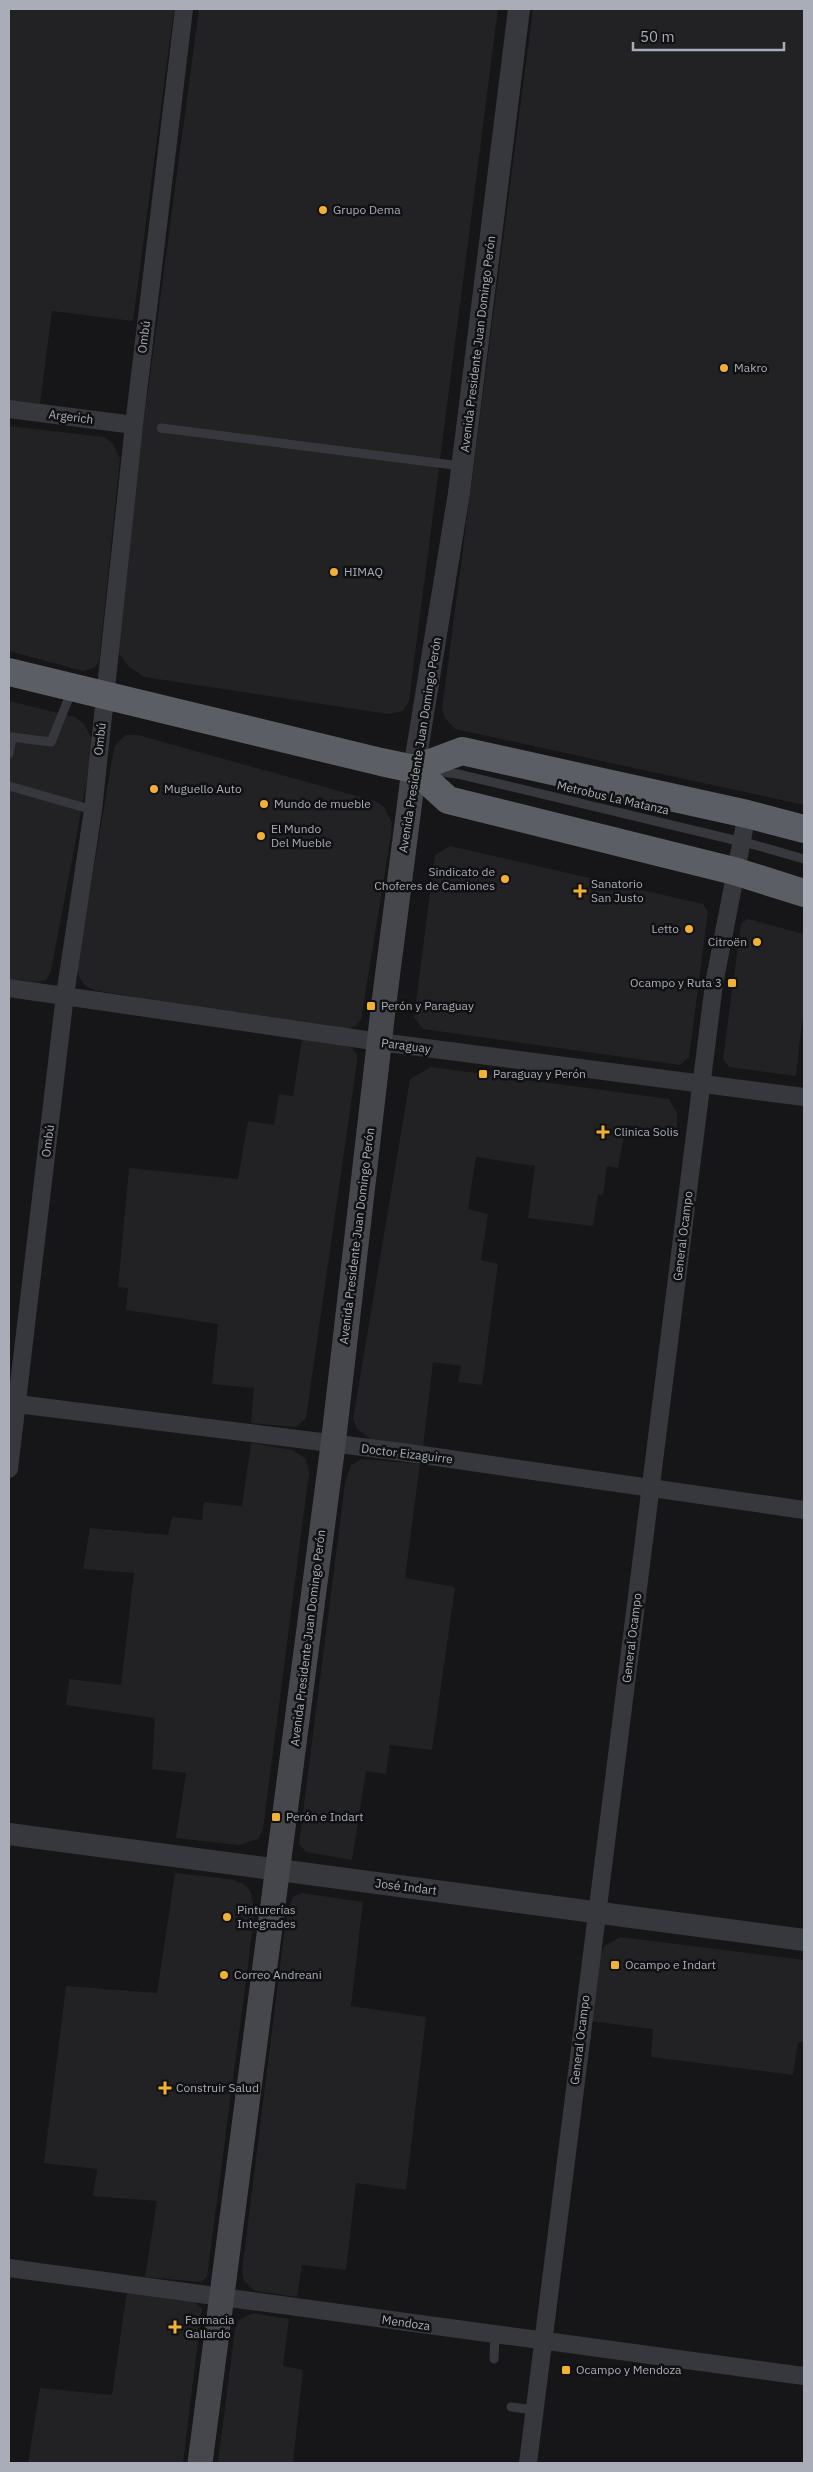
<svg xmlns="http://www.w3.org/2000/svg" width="813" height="2472" font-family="'IBM Plex Sans',sans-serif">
  <rect width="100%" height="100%" fill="#161618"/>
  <g fill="#222225">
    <polygon points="9,9 174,9 133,321 52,311 40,404 9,400"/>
    <polygon points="199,9 498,9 409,701 403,711 388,714 144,677 128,666 118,652 116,629"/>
    <polygon points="533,9 804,9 804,805 455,729 445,718 442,710"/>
    <polygon points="9,426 104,437 113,444 120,459 99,662 94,668 83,671 9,651"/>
    <polygon points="9,701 75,717 84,724 94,743 51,971 46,980 36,982 9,979"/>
    <polygon points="126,735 138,735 375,801 384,807 392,823 391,835 361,1020 355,1026 346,1030 267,1020 94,990 85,986 79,977 77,967 114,748 120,740"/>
    <polygon points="450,846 703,904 708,912 689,1057 680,1065 423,1029 414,1017 435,855"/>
    <polygon points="748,919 804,934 804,1022 802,1022 796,1076 729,1067 723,1059 741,923"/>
    <polygon points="302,1039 348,1044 357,1054 357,1062 306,1418 296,1427 251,1423 254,1388 212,1384 218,1324 126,1310 128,1288 118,1287 129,1168 238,1179 248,1121 274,1125 279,1094 293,1096"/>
    <polygon points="431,1067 669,1099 677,1113 677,1134 626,1125 618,1168 607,1166 603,1195 598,1194 593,1226 528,1218 535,1166 476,1157 468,1209 488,1214 481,1260 498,1264 482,1385 458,1382 461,1366 433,1362 423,1447 371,1439 357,1429 353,1419 410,1079"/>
    <polygon points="251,1443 293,1450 306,1459 309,1473 263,1829 258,1839 239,1845 176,1838 186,1773 152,1769 155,1718 66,1705 69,1679 121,1685 134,1573 83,1569 90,1528 168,1535 172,1517 202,1520 204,1502 242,1506"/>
    <polygon points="362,1459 420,1464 405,1578 455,1587 432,1750 390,1745 386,1774 366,1771 352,1860 306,1852 299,1844 345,1483 351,1465"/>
    <polygon points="175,1873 230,1879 242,1883 250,1890 255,1911 207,2277 201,2282 145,2277 157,2201 93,2196 97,2169 44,2163 66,1986 157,1993"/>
    <polygon points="302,1893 363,1902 351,2006 426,2017 406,2190 356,2183 346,2270 302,2265 297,2297 255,2291 244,2281 242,2271 287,1911 293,1897"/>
    <polygon points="620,1937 804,1960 804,2042 798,2042 793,2075 651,2057 653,2029 590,2021 600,1953 605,1946"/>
    <polygon points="127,2291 184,2298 195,2302 202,2309 183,2463 28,2463 40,2388 112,2395"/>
    <polygon points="253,2313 289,2319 283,2366 303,2370 293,2463 218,2463 235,2328 239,2320"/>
  </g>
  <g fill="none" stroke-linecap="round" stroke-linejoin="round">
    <g stroke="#37383d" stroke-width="9">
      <polyline points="161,428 461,466"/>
      <polyline points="9,754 12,737 51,742 72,690"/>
      <polyline points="433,771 458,774 755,845 804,859"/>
      <polyline points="9,786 93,810"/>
      <polyline points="494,2359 495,2335"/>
      <polyline points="511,2407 535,2410"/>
    </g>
    <g stroke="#37383d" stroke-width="18">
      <polyline points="9,409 134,425"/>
      <polyline points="9,988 380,1042 804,1097"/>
      <polyline points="9,1403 402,1452 804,1510"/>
      <polyline points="9,1469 65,995 93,810 134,425 184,9"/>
      <polyline points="9,2268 804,2376"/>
      <polyline points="528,2463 714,984 747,814"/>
    </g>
    <g stroke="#37383d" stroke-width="22">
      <polyline points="414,769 459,493 519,9"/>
      <polyline points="9,1834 804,1940"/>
    </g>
    <polyline stroke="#45474d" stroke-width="25" points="200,2463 333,1445 383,1010 414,769"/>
    <g stroke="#5b5e65" stroke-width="28">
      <polyline points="9,672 381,762 414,769 462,751 747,814 804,829"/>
      <polyline points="414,769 448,800 734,871 804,893"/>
    </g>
  </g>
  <g fill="#f2b134" stroke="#111113" stroke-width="2">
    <circle cx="323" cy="210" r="5"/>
    <circle cx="724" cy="368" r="5"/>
    <circle cx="334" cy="572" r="5"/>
    <circle cx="154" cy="789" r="5"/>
    <circle cx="264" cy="804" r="5"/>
    <circle cx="261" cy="836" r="5"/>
    <circle cx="505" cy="879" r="5"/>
    <path d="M577.5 883.5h5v5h5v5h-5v5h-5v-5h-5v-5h5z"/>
    <circle cx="689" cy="929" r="5"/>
    <circle cx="757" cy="942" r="5"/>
    <rect x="727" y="978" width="10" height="10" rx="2.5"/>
    <rect x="366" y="1001" width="10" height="10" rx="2.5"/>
    <rect x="478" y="1069" width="10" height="10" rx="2.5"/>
    <path d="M600.5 1124.5h5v5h5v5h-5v5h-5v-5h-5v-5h5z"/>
    <rect x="271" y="1812" width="10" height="10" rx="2.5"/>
    <circle cx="227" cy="1917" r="5"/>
    <rect x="610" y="1960" width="10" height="10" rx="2.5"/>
    <circle cx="224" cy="1975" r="5"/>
    <path d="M162.5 2080.5h5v5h5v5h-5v5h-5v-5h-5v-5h5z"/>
    <path d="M172.5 2319.5h5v5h5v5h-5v5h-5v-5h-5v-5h5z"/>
    <rect x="561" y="2365" width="10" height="10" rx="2.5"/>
  </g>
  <g text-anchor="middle" stroke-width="5" stroke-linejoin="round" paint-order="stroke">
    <g font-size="12" fill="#a8adb8" stroke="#111113" text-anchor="start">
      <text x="333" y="214">Grupo Dema</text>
      <text x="734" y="372">Makro</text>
      <text x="344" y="576">HIMAQ</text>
      <text x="164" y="793">Muguello Auto</text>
      <text x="274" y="808">Mundo de mueble</text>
      <text x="271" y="833">El Mundo<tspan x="271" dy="14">Del Mueble</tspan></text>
      <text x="495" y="876" text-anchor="end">Sindicato de<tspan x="495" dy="14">Choferes de Camiones</tspan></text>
      <text x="591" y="888">Sanatorio<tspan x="591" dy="14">San Justo</tspan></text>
      <text x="679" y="933" text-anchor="end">Letto</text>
      <text x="747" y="946" text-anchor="end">Citroën</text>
      <text x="722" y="987" text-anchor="end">Ocampo y Ruta 3</text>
      <text x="381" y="1010">Perón y Paraguay</text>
      <text x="493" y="1078">Paraguay y Perón</text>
      <text x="614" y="1136">Clinica Solis</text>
      <text x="286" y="1821">Perón e Indart</text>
      <text x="237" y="1914">Pinturerías<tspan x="237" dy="14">Integrades</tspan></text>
      <text x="625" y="1969">Ocampo e Indart</text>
      <text x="234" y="1979">Correo Andreani</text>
      <text x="176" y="2092">Construir Salud</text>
      <text x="185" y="2324">Farmacia<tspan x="185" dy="14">Gallardo</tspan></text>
      <text x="576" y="2374">Ocampo y Mendoza</text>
    </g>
    <g font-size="12" fill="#a8adb8" stroke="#111113">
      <text transform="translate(144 337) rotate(-83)" y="4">Ombú</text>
      <text transform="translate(478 344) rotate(-83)" y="4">Avenida Presidente Juan Domingo Perón</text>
      <text transform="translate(71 417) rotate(7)" y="4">Argerich</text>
      <text transform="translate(100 739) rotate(-84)" y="4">Ombú</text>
      <text transform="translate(420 745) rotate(-81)" y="4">Avenida Presidente Juan Domingo Perón</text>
      <text transform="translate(613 798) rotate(13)" y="4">Metrobus La Matanza</text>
      <text transform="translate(406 1046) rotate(7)" y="4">Paraguay</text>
      <text transform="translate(48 1141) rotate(-83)" y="4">Ombú</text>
      <text transform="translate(357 1236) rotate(-83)" y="4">Avenida Presidente Juan Domingo Perón</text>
      <text transform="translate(683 1236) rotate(-83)" y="4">General Ocampo</text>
      <text transform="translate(407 1454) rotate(7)" y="4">Doctor Eizaguirre</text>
      <text transform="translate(308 1638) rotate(-83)" y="4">Avenida Presidente Juan Domingo Perón</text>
      <text transform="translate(632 1638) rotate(-83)" y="4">General Ocampo</text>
      <text transform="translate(406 1887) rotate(7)" y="4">José Indart</text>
      <text transform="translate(580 2040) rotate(-83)" y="4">General Ocampo</text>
      <text transform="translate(406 2323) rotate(8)" y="4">Mendoza</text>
    </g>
  </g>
  <rect width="813" height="2472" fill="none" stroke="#a8adb8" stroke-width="20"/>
  <path d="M633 42v8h151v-8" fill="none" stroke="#a8adb8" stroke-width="2.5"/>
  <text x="640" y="42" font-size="15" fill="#a8adb8" stroke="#111113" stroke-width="4" paint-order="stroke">50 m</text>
</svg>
